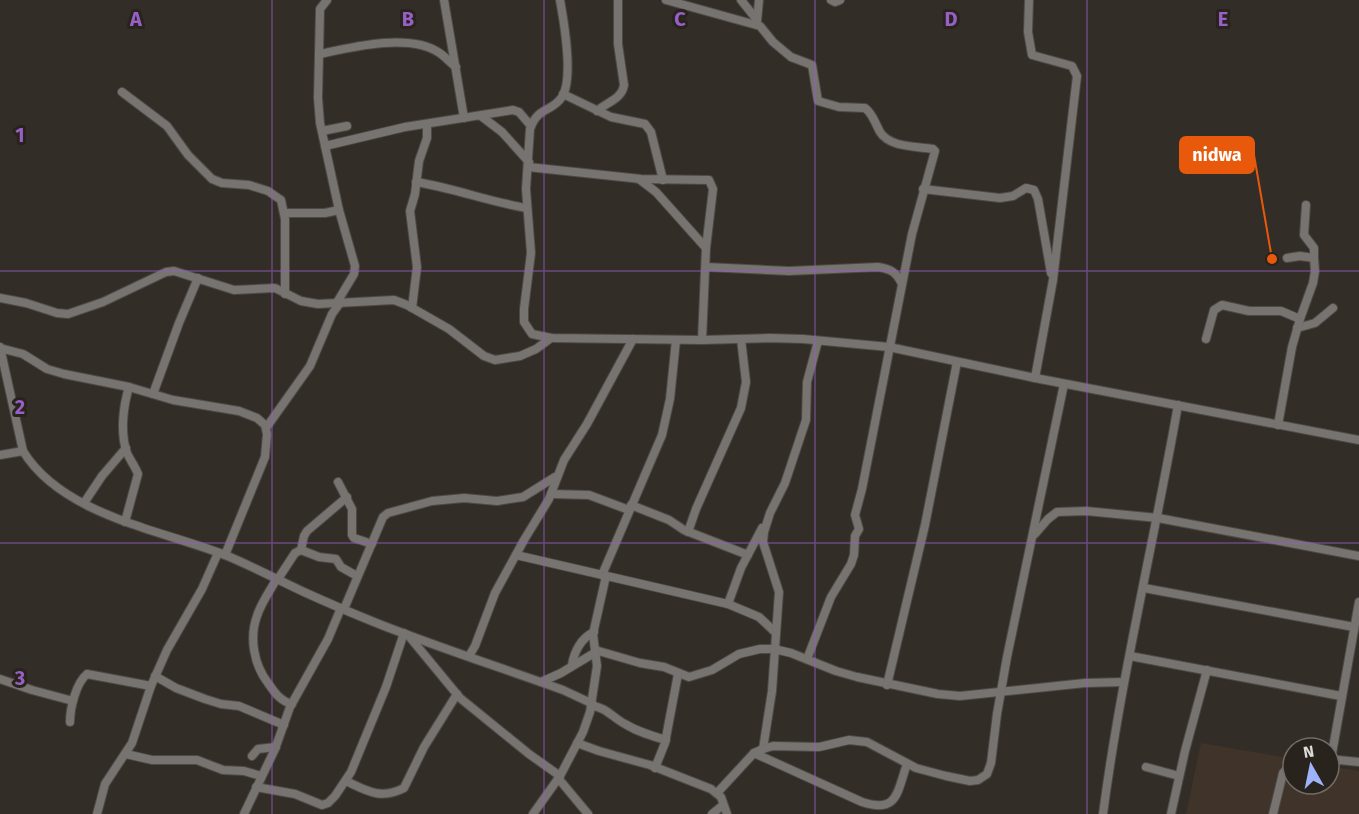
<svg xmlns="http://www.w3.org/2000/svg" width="1359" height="814" font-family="'Fira Sans',sans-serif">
  <rect width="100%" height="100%" fill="#332d27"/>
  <polygon fill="#40342a" points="1201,743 1293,759 1293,784 1329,784 1329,766 1359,771 1359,814 1186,814"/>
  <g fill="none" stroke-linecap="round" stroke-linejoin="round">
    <defs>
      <g id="minor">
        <polyline points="327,0 320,9 318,98 320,123 339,210 355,266 354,274 336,304"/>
        <polyline points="444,0 464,118"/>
        <path d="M560,0C564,22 574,78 562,97C551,113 538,106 530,129L526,189L531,253L524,309V322L532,334L551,338L702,340L770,338L803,339L889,347L1035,378L1359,440"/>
        <path d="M666,0L760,26L773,42L791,57L812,65L818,101L839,107L865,108C873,114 875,123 880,132C890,148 917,146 933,149L935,151L912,234L862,489L855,515L859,529L855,536L854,555L851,564L831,597L807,659"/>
        <polyline points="741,0 757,20"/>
        <polyline points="831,0 835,2 840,0"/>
        <polyline points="1029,0 1028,32 1032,55 1072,66 1077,76 1053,280 1035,378"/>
        <polyline points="757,21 759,0"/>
        <path d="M320,54C352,47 409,33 438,52C445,56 450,63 456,67"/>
        <polyline points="122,92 167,126 188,155 212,179 222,183 249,185 268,191 281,200 285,219 285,294"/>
        <polyline points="563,94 611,117 645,124 651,132 663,180"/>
        <path d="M597,111C607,102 622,99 624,85L618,44V0"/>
        <polyline points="481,116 502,132 529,162"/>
        <polyline points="322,131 347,126"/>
        <polyline points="325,146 405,127 513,110 519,112 531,126"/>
        <polyline points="528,167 641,179 709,180 713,189 706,248 702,340"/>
        <polyline points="639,179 656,192 706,248"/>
        <path d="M416,182C454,188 489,202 527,208"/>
        <polyline points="923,189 1000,198 1013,196 1026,188 1034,190 1038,199 1051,273"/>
        <polyline points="1306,205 1304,235 1314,248 1314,258"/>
        <polyline points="285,213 325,213 339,210"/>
        <path d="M706,267L789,271L878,267C891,269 896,272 902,284"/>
        <polyline points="0,298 26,303 57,313 68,314 103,302 166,272 174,271 234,290 275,288 301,301 318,304 394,300 407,305 449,329 484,356 495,360 520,356 536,349 551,338"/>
        <polyline points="412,308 417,267 410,211 415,194 419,161 427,138 427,124"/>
        <polyline points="1297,328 1315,323 1333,308"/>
        <polyline points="1206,339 1214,310 1222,305 1249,311 1281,311 1300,319"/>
        <path d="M0,347L23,451C62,515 161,530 225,555C252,566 278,580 304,592C328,603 354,614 379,624C440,648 502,668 563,690L593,704"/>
        <polyline points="0,348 23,354 47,369 64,374 129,387 173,400 239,411 257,418 265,425 267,434 265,457 225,555"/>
        <polyline points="153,394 179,323 198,278"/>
        <polyline points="1278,425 1292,347 1300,319 1313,283 1315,271 1314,258 1300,256 1287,258"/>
        <polyline points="266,428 310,366 332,314 340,303"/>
        <polyline points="0,455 23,451"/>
        <polyline points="338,482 352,509 352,535 354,538 372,544"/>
        <polyline points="551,494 589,495 629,510"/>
        <polyline points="84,503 102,476 126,448"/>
        <polyline points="631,505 669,520 684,530 748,555"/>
        <path d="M125,522L138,474C135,466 130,460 127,453C120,433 123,407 129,387"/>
        <polyline points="688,532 696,509 741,408 746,382 741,339"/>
        <polyline points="1035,534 1048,519 1057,512 1086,511 1158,518 1359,556"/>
        <polyline points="301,550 304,536 307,531 347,497"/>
        <polyline points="516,555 728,604 759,617 776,633"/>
        <polyline points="602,575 662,435 670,399 676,340"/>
        <path d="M277,578C270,591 261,603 257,616C249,638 254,665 268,683C275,693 280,701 292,704"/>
        <polyline points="278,579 295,553 301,550 319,557 336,559 341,567 357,576"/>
        <polyline points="1144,588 1354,627"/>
        <polyline points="728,604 741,568 762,528"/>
        <polyline points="344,609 383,517 388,513 432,501 464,498 497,501 523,497 555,477"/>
        <polyline points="408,635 460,698 529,754 560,776"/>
        <polyline points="595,650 640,663 664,667 689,677 712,670 739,654 760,649 774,649 791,653 836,671 857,677 938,694 960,696 1085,683 1124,682"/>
        <polyline points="469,656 475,646 495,593 524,540 549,499 564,460 587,424 633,339"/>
        <polyline points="1130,656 1341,696"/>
        <path d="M572,665C574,652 581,638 594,632"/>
        <polyline points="155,676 176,688 205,699 221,704 239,706 284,725"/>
        <polyline points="0,679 32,690 73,701"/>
        <polyline points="541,682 561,673 596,652"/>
        <polyline points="887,685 925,525 957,362"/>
        <path d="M592,706C606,707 613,718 625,724C638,732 652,736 666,740"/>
        <path d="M70,722C70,708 76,683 87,674L151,686"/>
        <polyline points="577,743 599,751 650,765 711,789 721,797 727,814"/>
        <polyline points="763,749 772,691 779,592 763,542 764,532 770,513 785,483 806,420 807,382 818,341"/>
        <path d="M754,753L862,802C898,814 897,792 907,764"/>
        <polyline points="126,754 152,760 197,760 223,770 244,771 261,776"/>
        <polyline points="252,756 258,749 276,747"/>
        <polyline points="1329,759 1359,762"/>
        <polyline points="1331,759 1359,602"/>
        <polyline points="1146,767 1179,776"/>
        <polyline points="655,768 665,743 678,674"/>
        <polyline points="558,778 588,814"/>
        <path d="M346,781C367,791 381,800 404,788L424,747L457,694"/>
        <polyline points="256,787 295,794 322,805 328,803 335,796 351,772 386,687 404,633"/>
        <polyline points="717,793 754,753 763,749 773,746 819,747 849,740 867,742 916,768 946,776 970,781 978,780 987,774 991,763 997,714 1007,657 1064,384"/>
        <polyline points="97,814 105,784 132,743 151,686 167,650 202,589 218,553"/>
        <polyline points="244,814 275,749 290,707 328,639 341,608"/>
        <polyline points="533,814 560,776 583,732 590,712 597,666 593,634 606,576"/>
        <polyline points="712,814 723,805"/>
        <path d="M1103,814C1121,677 1154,542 1178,405"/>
        <polyline points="1171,814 1185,751 1207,670"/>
        <polyline points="1273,814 1283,773 1293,762"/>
      </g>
    </defs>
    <use href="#minor" stroke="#4e4943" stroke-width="10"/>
    <use href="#minor" stroke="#767370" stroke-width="8"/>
  </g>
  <path fill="none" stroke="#9860c6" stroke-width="1.5" stroke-opacity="0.55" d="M272,0V814M544,0V814M815,0V814M1087,0V814M0,271H1359M0,543H1359"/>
  <g font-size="20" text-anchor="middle" font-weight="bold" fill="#9860c6" stroke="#29231e" stroke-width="6" stroke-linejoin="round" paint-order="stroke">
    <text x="136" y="26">A</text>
    <text x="408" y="26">B</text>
    <text x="680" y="26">C</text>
    <text x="951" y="26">D</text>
    <text x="1223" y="26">E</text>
    <text x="20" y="142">1</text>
    <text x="20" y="414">2</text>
    <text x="20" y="685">3</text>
  </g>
  <path fill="none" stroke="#e8590c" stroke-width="2" d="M1272 259L1254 155"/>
  <circle fill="#e8590c" stroke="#29231e" stroke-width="2" cx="1272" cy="259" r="6"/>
  <rect fill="#e8590c" stroke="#e8590c" stroke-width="2" x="1180" y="137" width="74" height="36" rx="6"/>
  <g font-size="18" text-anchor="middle" font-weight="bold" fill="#fff">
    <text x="1217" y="161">nidwa</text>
  </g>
  <g transform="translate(1311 766) rotate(351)"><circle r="28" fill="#29231e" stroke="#716c67" stroke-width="1.5"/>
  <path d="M0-4.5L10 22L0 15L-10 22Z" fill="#9fb3fd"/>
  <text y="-9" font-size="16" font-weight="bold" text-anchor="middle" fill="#ddd9d5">N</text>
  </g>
</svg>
